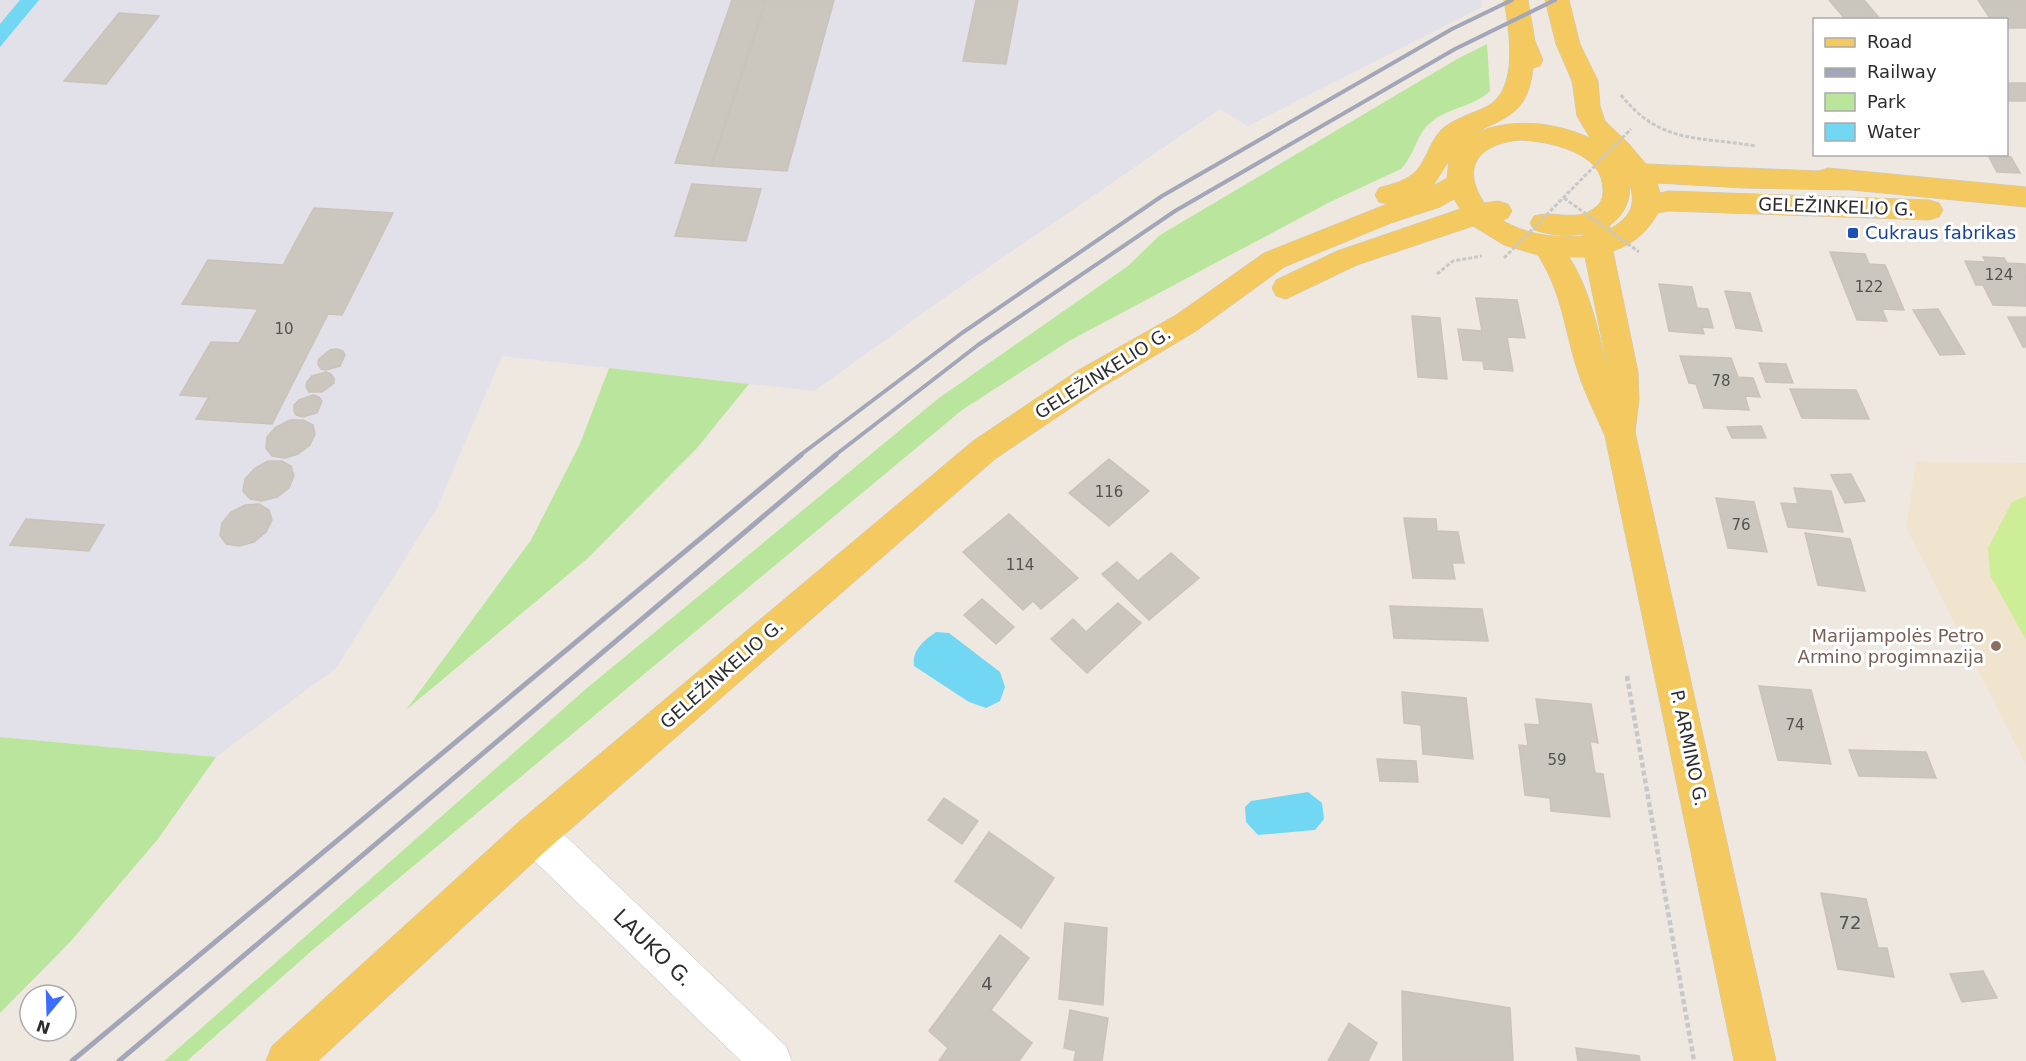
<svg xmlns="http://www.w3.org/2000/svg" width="2026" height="1061" font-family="'DejaVu Sans',sans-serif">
  <rect width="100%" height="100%" fill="#efe8e0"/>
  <polygon fill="#e2e0e8" points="0,0 1482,0 1482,7 1248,126 1220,109 948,295 814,391 502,356 437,508 336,668 216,757 0,737"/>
  <polygon fill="#f0e4cf" points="1916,462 2026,463 2026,765 1906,527"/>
  <g fill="#b9e69c">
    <path d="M1487,44L1490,91C1474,106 1453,107 1435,119C1415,133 1417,152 1401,169L1330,202L1069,341L962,410L316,947L187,1061H164L587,688L939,398L1128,266L1160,235L1457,59Z"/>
    <polygon points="609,368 749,384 697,448 588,558 406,710 531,540 580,444"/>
    <polygon points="0,737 216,757 158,839 71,941 0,1013"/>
  </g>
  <polygon fill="#ceed97" points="2026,496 2026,640 1990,575 1988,548 2012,502"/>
  <g fill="#72d7f2">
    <polygon points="20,0 39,0 0,47 0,24"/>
    <path d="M936,632L949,633L1000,672L1005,687L1000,701L986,708L969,702L914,666C912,650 923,641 936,632Z"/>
    <polygon points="1308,792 1322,803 1324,819 1315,830 1258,835 1246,822 1245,807 1251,801"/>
  </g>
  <g fill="#cbc6be" stroke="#cbc3b9" stroke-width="1.5">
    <polygon points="732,0 766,0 711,166 675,163"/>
    <polygon points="766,0 834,0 787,171 711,166"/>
    <polygon points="976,0 1018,0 1006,64 963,61"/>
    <polygon points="1829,0 1864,0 1881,20 1846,20"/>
    <polygon points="1978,0 2026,0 2026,28 2006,28 2006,20 1991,20"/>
    <polygon points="119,13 159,16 106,84 64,81"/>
    <rect x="2006" y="83" width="20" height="18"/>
    <polygon points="1988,155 2011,157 2020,173 1997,172"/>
    <polygon points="692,184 761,189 746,241 675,236"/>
    <polygon points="314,208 393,213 342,315 328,314 272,424 196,419 209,397 180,395 211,342 239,343 258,309 182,304 208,260 283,265"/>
    <polygon points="1830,252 1865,254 1869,264 1885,265 1904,310 1882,309 1887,321 1857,320"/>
    <polygon points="1983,257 2004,258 2007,263 2025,264 2026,306 1993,305 1983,285 1976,285 1965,261 1986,262"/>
    <polygon points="1659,284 1692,287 1697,308 1708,309 1713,328 1702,327 1704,334 1669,331"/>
    <polygon points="1725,291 1750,293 1762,331 1736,328"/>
    <polygon points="1476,298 1517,300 1525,338 1507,337 1513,371 1484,369 1483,361 1463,360 1458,329 1482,331"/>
    <polygon points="1938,309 1965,354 1940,355 1913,310"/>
    <polygon points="1412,316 1440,318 1447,379 1418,377"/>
    <polygon points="2008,317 2026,317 2026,347 2023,347"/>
    <polygon points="337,349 343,351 345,355 340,366 326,370 321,369 318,364 319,359 330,350"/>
    <polygon points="1680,356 1731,358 1738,377 1753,378 1760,397 1745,396 1749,410 1704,408 1696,384 1689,383"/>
    <polygon points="1759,363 1786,364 1793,383 1766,382"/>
    <polygon points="326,372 331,374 334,378 334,383 322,392 309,392 306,387 307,382 312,376"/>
    <polygon points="1790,389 1856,390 1869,419 1802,418"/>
    <polygon points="313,395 319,397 322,401 317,413 303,417 296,415 294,411 294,405 299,400"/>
    <polygon points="290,420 303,420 313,425 315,434 310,445 298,454 285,458 272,456 266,448 267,437 276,427"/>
    <polygon points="1761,426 1766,438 1732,438 1727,427"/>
    <polygon points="1109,459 1149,491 1109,526 1069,493"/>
    <polygon points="268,461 282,461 291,466 294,476 289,488 277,497 262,501 250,499 243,491 245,479 255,468"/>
    <polygon points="1851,474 1865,501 1845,503 1831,475"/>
    <polygon points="1794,488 1831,491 1843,532 1788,527 1781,503 1798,504"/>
    <polygon points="1716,498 1754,502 1767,552 1728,548"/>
    <polygon points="259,504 269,510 272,520 266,532 254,542 239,546 226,544 220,535 222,523 231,512 245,505"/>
    <polygon points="1009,514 1078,578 1041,609 1033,601 1023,610 963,552"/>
    <polygon points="1404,518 1436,519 1437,531 1458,532 1464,563 1452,563 1455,579 1413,578"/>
    <polygon points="26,519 104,525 89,551 10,545"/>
    <polygon points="1805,533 1850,539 1865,591 1818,585"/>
    <polygon points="1171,553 1199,578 1149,620 1102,574 1117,562 1138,581"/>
    <polygon points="982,599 1014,627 996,644 964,615"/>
    <polygon points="1118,603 1141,623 1087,673 1051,639 1073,619 1086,632"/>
    <polygon points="1390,606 1482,609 1488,641 1394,638"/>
    <polygon points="1759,686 1811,690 1831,764 1778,760"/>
    <polygon points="1402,692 1466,698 1473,759 1423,754 1421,725 1404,723"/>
    <polygon points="1536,699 1591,704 1598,743 1590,741 1595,773 1603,774 1610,817 1551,811 1550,798 1525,795 1519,745 1528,746 1525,724 1540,725"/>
    <polygon points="1849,750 1926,752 1936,778 1859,776"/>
    <polygon points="1377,759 1416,761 1418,782 1380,781"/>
    <polygon points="944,798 978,821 962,844 928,820"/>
    <polygon points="989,832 1054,878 1021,928 955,881"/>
    <polygon points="1821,893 1866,899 1878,948 1887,948 1894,977 1838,969"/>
    <polygon points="1065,923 1107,928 1103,1005 1059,999"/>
    <polygon points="1000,935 1029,958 991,1010 1032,1043 1019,1061 939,1061 948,1048 929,1031"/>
    <polygon points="1983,971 1997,998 1962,1002 1950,974"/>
    <polygon points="1402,991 1510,1008 1513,1061 1403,1061"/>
    <polygon points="1070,1010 1108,1018 1102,1061 1074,1061 1076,1051 1064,1048"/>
    <polygon points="1349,1023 1377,1043 1368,1061 1328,1061"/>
    <polygon points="1576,1048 1639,1056 1640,1061 1578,1061"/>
  </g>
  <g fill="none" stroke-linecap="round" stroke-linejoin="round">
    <defs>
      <polygon id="minor" points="535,815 549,820 786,1046 792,1061 741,1061 521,848 516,834 521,820"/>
      <path id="primary" d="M1504,0H1528L1535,41L1543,60L1540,66L1533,68C1528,112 1510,116 1474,133C1513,118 1552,121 1590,138L1577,116L1572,81L1556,44L1545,0H1569L1580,44L1598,81L1600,106L1605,121L1629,144L1646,164L1819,171L1828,168L2026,187V207L1852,190L1744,188L1657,183L1660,193L1669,191L1929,200L1939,203L1943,210L1939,217L1929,220L1669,211L1658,213C1647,232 1634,244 1613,251L1638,372L1639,400L1635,432L1776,1061H1734L1605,436C1596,415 1585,394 1578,372C1564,329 1563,295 1538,255L1504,245L1473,226L1357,265L1286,299L1276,296L1272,288L1276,280L1337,251L1460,209L1454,199L1440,207L1391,223L1284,267L1196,331L1099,389L995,459L549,848L318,1061H266L272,1046L521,820L973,441L1077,371L1176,315L1264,253L1387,204L1379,202L1375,195L1379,188C1392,184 1407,181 1417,170C1427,158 1430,142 1441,130C1453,119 1471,114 1486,107C1520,90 1509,31 1504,0ZM1519,140C1548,141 1604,152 1603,190C1603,199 1601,204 1593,209C1576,222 1553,210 1534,216L1530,223L1534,230C1550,235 1566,237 1583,234V236C1554,238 1527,235 1502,220L1508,218L1512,211L1508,204L1498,201L1484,203L1483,201C1460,164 1482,144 1519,140ZM1449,161L1447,178L1433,186ZM1630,185C1637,206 1629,218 1610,229V225C1624,215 1630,202 1630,185ZM1569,257H1585L1608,370C1598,332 1591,291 1569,257Z"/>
    </defs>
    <use href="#minor" stroke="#b3b7c1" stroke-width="1"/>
    <use href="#primary" stroke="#c8c8c8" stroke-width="1"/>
    <g stroke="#c8c8c8" stroke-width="3" stroke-dasharray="4 2" stroke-linecap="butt">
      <path d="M1621,95C1661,145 1699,136 1756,146"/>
      <polyline points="1437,274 1453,261 1482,256"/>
    </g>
    <polyline stroke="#c8c8c8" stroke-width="4.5" stroke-dasharray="5 3" stroke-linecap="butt" points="1627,676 1694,1061"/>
    <use href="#minor" fill="#fff" fill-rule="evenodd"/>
    <use href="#primary" fill="#f4c95f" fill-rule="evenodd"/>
    <g stroke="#a2a6b8" stroke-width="4">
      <polyline points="799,456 962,333 1162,196 1452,29 1512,0"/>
      <polyline points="834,456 978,345 1175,211 1455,49 1555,0"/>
    </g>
    <g stroke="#a2a6b8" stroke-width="5">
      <polyline points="72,1061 801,455"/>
      <polyline points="119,1061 836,455"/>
    </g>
    <g stroke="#c8c8c8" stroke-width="3" stroke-dasharray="4 2" stroke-linecap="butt">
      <polyline points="1564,198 1639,252"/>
      <polyline points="1504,258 1631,129"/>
    </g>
  </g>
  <rect fill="#1a4fb4" stroke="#fff" stroke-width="2" x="1847" y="227" width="12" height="12" rx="3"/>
  <circle fill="#8d6e63" stroke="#fff" stroke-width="2" cx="1996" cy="646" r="6"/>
  <g text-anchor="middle" stroke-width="6" stroke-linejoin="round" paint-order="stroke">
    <g font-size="15" fill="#545351">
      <text x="1999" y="280">124</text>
      <text x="1869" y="292">122</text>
      <text x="284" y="334">10</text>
      <text x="1721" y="386">78</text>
      <text x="1109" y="497">116</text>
      <text x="1741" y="530">76</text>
      <text x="1020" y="570">114</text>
      <text x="1795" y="730">74</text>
      <text x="1557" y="765">59</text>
    </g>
    <g font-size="18" fill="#2d2d2d" stroke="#fff">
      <text transform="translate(1836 207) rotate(2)" y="6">GELEŽINKELIO G.</text>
      <text transform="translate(1103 373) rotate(-32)" y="6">GELEŽINKELIO G.</text>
      <text transform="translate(722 674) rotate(-41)" y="6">GELEŽINKELIO G.</text>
      <text transform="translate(1689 748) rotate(78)" y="6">P. ARMINO G.</text>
    </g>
    <g font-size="18" fill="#164399" stroke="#fff" text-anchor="start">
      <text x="1865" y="239">Cukraus fabrikas</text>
    </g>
    <g font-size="18" fill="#785e54" stroke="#fff" text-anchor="end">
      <text x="1984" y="642">Marijampolės Petro<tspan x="1984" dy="21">Armino progimnazija</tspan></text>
    </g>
    <g font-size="18" fill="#545351">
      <text x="1850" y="929">72</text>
      <text x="987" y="990">4</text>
    </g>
    <g font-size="21" fill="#2d2d2d" stroke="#fff">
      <text transform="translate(653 948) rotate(44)" y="7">LAUKO G.</text>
    </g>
  </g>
  <rect x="1813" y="18" width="195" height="138" fill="#ffffff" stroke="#ababab" stroke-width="1.5"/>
  <rect x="1825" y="38" width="30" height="9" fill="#f4c95f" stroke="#ababab" stroke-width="1.5"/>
  <text x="1867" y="48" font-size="18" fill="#2d2d2d">Road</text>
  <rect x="1825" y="68" width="30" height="9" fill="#a2a6b8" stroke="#ababab" stroke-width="1.5"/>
  <text x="1867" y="78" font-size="18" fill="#2d2d2d">Railway</text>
  <rect x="1825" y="93" width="30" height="18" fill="#b9e69c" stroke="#ababab" stroke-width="1.5"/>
  <text x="1867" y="108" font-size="18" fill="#2d2d2d">Park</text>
  <rect x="1825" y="123" width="30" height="18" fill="#72d7f2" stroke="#ababab" stroke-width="1.5"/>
  <text x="1867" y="138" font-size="18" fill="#2d2d2d">Water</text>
  <g transform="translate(48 1013) rotate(199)"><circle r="28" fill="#ffffff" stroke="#ababab" stroke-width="1.5"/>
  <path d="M0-4.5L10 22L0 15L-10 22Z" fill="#3e6cfe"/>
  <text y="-9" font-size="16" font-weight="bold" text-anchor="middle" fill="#2d2d2d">N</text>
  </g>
</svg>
